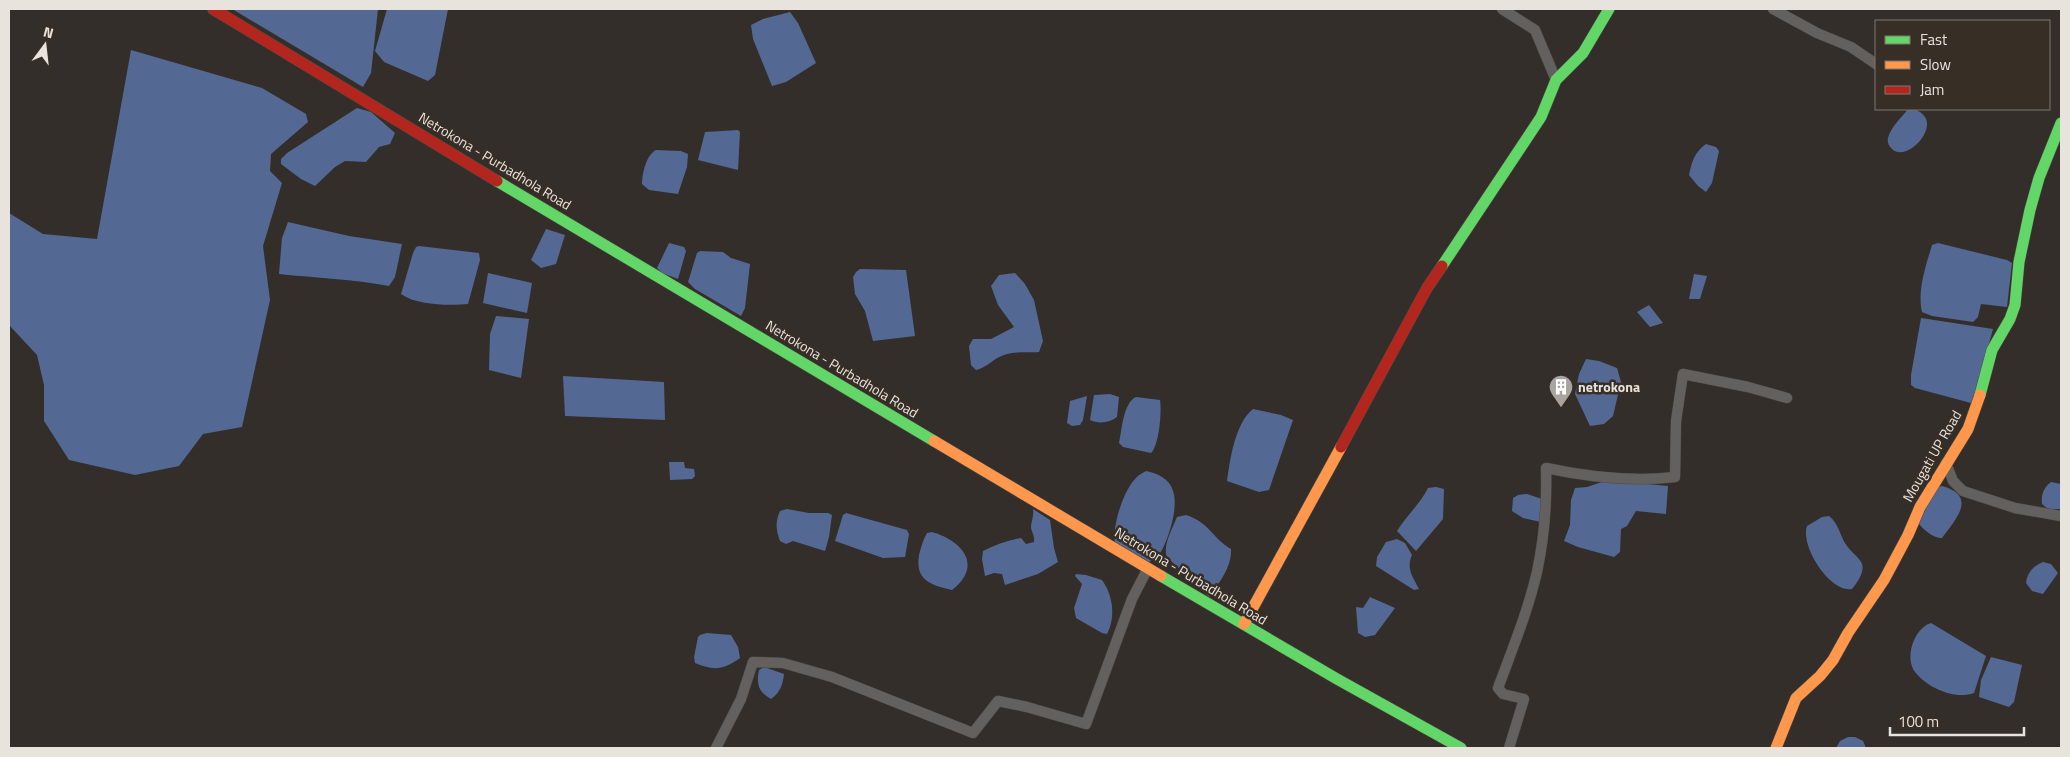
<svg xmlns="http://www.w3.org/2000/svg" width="2070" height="757" font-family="'Titillium Web',sans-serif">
  <rect width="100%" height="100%" fill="#332e2a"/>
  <g fill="#546894">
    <polygon points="232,9 378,9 371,73 363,87"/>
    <polygon points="387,9 448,9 435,75 428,81 384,62 375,51"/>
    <polygon points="790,12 798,23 816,63 786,82 772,86 753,39 751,25 763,19"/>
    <polygon points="131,50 262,88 306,114 308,122 271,154 270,171 282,183 263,246 270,300 242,427 203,434 179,466 135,475 69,460 44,421 44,385 37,355 9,325 9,213 43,234 97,239"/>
    <polygon points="357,108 371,112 395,133 390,144 379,147 366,162 345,161 335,167 315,186 301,179 281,164 281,159 287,153"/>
    <path d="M1908,109C1915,109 1921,111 1925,117C1935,132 1906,162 1892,149C1889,146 1887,142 1888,138C1890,128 1902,117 1908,109Z"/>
    <polygon points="738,130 740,132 738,170 698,160 705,132"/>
    <path d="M1706,144L1716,147L1719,151L1712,183L1706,192L1698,186L1689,175C1692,161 1694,153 1706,144Z"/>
    <path d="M656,150L681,151L688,154L687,167L678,194L649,190L642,184C642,174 646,155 656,150Z"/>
    <path d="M288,222L349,236L402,244L395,277L389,286C353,279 316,278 279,274L282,238Z"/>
    <polygon points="546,229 565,235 556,264 541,268 531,260"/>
    <polygon points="669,243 684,247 686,251 678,279 662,273 657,268"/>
    <path d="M1938,243L2007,260L2012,263L2007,307L1981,304L1978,317L1973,322L1932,316L1922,312C1917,291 1926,265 1932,245Z"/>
    <path d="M419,246L479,253L480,260L468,304C449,306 416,305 401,294L413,253L416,247Z"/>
    <polygon points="700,251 723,252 731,258 750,264 745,308 741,316 695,289 688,282 697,253"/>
    <polygon points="860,269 906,270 915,336 873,341 865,311 855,294 853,277 856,272"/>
    <polygon points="488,273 532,283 527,313 483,303"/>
    <path d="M1015,273L1025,284L1034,300L1043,341L1039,352C1029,353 1014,351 1004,355C994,358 986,368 976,370L971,365L969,346L973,339H991L1014,327L998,305L991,286L999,275Z"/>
    <polygon points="1694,274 1707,276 1700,299 1689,299"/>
    <polygon points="1649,305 1663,323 1650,327 1637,312"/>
    <polygon points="496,316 529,319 521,378 489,370 490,334"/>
    <polygon points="1921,318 1993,329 1973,402 1971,403 1915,388 1911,385 1911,375"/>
    <polygon points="1586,359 1599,361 1617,368 1621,382 1613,416 1604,424 1590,426 1575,394 1579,374"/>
    <polygon points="563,376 664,382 665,420 565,416"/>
    <path d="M1110,394L1119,397L1117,417C1110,423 1098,424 1090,420L1094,395Z"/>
    <polygon points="1087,396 1083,420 1080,425 1072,426 1067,423 1070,401"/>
    <path d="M1136,397L1160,400C1162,412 1159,446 1151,453L1123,447L1119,443C1122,430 1123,403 1136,397Z"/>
    <path d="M1253,409L1281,415L1293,420L1269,490L1259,492L1227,481C1230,460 1235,423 1253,409Z"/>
    <polygon points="669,462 684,462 685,468 694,469 695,476 692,479 670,480"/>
    <path d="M1146,471C1157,473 1170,479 1173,491C1179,507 1168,542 1159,555C1157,558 1153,560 1149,562L1115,542C1112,526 1124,489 1136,478C1138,475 1143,473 1146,471Z"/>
    <polygon points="1608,480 1668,486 1666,514 1636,511 1627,526 1621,529 1620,552 1614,557 1578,547 1564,541 1570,525 1571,500 1575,488 1587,487"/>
    <path d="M2051,482L2061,484V509H2048L2042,504C2041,495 2043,488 2051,482Z"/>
    <path d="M1942,486C1978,496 1956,519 1942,538C1933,538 1924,530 1919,524L1935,488Z"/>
    <path d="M1436,487L1444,489L1443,519L1416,551L1397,531C1407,515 1420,504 1428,488Z"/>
    <polygon points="1527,494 1542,499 1541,522 1523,518 1512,511 1513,498 1518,495"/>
    <path d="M787,509L809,513H828L832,515L829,537L825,551L793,541L786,544L780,541C776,530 775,522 780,511Z"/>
    <path d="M1033,509L1050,520L1054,548L1058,562L1038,574L1005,585L1002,574L994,573L985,576L982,559L983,551C995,545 1008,540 1021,538L1026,544L1034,542C1035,535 1031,532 1031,526C1032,519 1034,515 1033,509Z"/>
    <polygon points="846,513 907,530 909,534 905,557 883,558 835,541 843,515"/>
    <path d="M1186,515C1210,523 1211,537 1231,549C1232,567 1219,583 1209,597C1202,588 1166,559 1166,554C1164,543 1173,527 1177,517Z"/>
    <path d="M1829,516C1839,523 1840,537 1847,546C1851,552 1860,558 1862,564C1865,572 1857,583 1852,589C1830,593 1800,546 1807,526L1822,517Z"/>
    <path d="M932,532C963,541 983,566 952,590C930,585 915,580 919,555C921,547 923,540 927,533Z"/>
    <path d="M1397,539L1405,543L1412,555C1406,569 1413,577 1419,589L1414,590L1376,566L1377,557L1386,542Z"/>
    <path d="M2043,562L2051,564L2058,573L2043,594L2032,591L2026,583C2027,573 2033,566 2043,562Z"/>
    <path d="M1076,574L1086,575L1102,580C1113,595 1116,617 1107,634L1102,633L1076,618L1074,608L1082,584L1075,576Z"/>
    <polygon points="1370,597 1395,608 1375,635 1365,637 1358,633 1356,607 1363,608"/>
    <path d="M1931,623L1986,656L1974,693C1954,700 1928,688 1915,672C1904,658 1914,628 1931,623Z"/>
    <path d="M707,633L731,635L738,647L740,658C723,670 714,671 695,663L694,657L698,637L700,635Z"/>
    <polygon points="1991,657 2022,665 2014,702 2009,707 1979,697 1981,680"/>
    <path d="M764,667L784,674C783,684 780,693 771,699C759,692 756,685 759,670Z"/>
    <polygon points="1848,737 1855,737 1863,741 1866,748 1836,748 1840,741"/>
  </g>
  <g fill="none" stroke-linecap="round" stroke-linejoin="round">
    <defs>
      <g id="street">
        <polyline points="1502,9 1535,30 1556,80"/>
        <polyline points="1773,9 1817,33 1851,47 1876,64"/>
        <polyline points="1946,463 1953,481 1963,491 2015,508 2061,516"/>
        <polyline points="716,748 741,699 753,662 783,663 832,677 973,733 998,701 1027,707 1086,724 1132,599 1148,568"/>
        <path d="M1509,748L1524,699L1503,694L1498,688C1512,650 1528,611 1537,572C1544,539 1547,502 1546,468C1588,477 1632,482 1675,477L1676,421L1683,374L1748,387L1787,398"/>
      </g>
      <g id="fast">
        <polyline points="497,181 934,441"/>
        <polyline points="1442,266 1541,117 1556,80 1583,53 1609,9"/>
        <polyline points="1980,395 1992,350 2010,319 2015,305 2019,262 2030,210 2039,178 2061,123"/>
        <polyline points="1161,576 1337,679 1461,748"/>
      </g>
      <g id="slow">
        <polyline points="934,441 1161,576"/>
        <polyline points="1244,624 1341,447"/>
        <polyline points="1776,748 1796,698 1820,676 1833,660 1848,633 1884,580 1908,535 1920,507 1968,429 1980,395"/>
      </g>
      <g id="jam">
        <polyline points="213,9 497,181"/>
        <polyline points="1341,447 1427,288 1442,266"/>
      </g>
    </defs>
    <use href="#street" stroke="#504c48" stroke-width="11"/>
    <use href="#fast" stroke="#504c48" stroke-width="12"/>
    <use href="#slow" stroke="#504c48" stroke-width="12"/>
    <use href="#jam" stroke="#504c48" stroke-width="12"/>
    <use href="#street" stroke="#64605d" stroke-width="10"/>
    <use href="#fast" stroke="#63d668" stroke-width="11"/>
    <use href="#slow" stroke="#ff974d" stroke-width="11"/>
    <use href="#jam" stroke="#b3261e" stroke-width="11"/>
  </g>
  <defs>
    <symbol id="building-pin" viewBox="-11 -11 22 30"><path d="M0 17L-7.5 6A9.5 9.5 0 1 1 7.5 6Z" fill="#a9a49f" stroke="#372e26"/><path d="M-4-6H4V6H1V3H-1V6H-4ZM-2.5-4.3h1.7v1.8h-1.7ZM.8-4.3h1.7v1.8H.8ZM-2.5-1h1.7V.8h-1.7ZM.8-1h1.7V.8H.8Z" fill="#fff"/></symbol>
  </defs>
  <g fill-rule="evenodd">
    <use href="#building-pin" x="1547" y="373" width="28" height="38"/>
  </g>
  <g text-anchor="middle" stroke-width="5" stroke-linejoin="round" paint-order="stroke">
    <g font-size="14" fill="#e9e3de" stroke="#372e26">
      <text transform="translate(495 161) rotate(31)" y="5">Netrokona - Purbadhola Road</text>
      <text transform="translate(842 369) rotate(31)" y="5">Netrokona - Purbadhola Road</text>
      <text transform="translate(1932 456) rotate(-60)" y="5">Mougati UP Road</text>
      <text transform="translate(1191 576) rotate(31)" y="5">Netrokona - Purbadhola Road</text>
    </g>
    <g font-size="14" font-weight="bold" fill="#e9e3de" stroke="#372e26" text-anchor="start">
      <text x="1578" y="392">netrokona</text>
    </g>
  </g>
  <rect width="2070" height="757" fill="none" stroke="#e9e3de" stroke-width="20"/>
  <rect x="1875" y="20" width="175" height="90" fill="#372e26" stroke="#7e7670"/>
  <rect x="1885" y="36" width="25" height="8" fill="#63d668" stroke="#7e7670"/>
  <text x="1920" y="45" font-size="15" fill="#e9e3de">Fast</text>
  <rect x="1885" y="61" width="25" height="8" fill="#ff974d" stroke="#7e7670"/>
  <text x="1920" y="70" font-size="15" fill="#e9e3de">Slow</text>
  <rect x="1885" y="86" width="25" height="8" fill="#b3261e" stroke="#7e7670"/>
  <text x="1920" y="95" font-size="15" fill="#e9e3de">Jam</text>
  <g transform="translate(45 45) rotate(15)" stroke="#372e26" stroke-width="4" paint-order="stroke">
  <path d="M0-4L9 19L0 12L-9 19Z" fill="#e9e3de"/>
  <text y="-8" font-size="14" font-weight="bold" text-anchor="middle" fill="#e9e3de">N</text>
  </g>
  <path d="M1890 727v8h134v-8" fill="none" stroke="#e9e3de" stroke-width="2.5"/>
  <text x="1898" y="727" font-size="15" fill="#e9e3de" stroke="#372e26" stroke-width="4" paint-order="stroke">100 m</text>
</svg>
